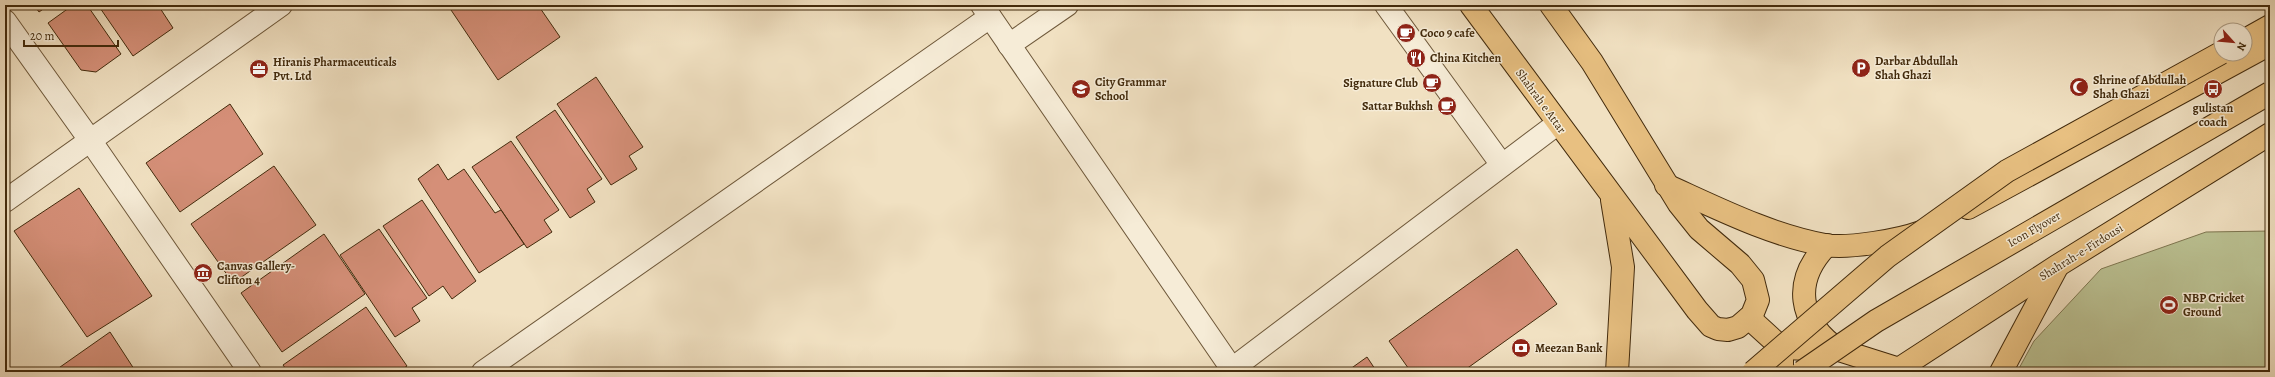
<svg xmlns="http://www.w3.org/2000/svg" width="2275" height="377" font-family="Alegreya,serif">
  <rect width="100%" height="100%" fill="#f1e1c2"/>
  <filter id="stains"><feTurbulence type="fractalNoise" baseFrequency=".005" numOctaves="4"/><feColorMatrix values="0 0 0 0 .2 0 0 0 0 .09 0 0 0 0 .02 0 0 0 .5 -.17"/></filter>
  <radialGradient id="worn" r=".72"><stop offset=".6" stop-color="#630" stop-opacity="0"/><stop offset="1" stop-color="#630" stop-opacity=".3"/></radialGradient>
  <polygon fill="#bbc293" stroke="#7e7650" points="2270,231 2270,372 2017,372 2034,341 2101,269 2206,232"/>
  <g fill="#d58f78" stroke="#422a0c">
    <polygon points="34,5 49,5 39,12"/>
    <polygon points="73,5 87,5 121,54 96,72 81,70 48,23"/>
    <polygon points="98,5 158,5 173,28 133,56"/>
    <polygon points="452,5 538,5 560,37 498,80 449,7"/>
    <polygon points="596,77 643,147 629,156 637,169 611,185 557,104"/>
    <polygon points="230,104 263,154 180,212 146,163"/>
    <polygon points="555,110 602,179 587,189 595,202 570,218 516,137"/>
    <polygon points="511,141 559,210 544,220 552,232 527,248 472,167"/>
    <polygon points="438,164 448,180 464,169 495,213 501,210 524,244 479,273 418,179"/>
    <polygon points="274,166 316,225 233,283 191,224"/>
    <polygon points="79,188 152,296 87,337 14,231"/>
    <polygon points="422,200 476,281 452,299 443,286 429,296 383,226"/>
    <polygon points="379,229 427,298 412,308 420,321 395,337 340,255"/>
    <polygon points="324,234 365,294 282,352 241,293"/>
    <polygon points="1517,249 1557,304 1462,372 1411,372 1389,341"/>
    <polygon points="366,307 407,366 398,372 288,372 283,365"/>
    <polygon points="110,332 136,372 53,372"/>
    <polygon points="1367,357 1377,372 1346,372"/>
  </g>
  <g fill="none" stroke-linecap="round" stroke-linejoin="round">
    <defs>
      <g id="minor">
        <polyline points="982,5 1234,372"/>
        <polyline points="1386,5 1502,165"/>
        <polyline points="5,21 90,140 250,372"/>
        <polyline points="1009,45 1067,5"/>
        <polyline points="5,201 281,5"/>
        <polyline points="483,372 990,17"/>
        <polyline points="1228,372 1557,124"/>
      </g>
      <g id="major">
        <polyline points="1471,5 1697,310 1711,326 1718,329 1728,330 1738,327 1752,315 1758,300 1753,280 1740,264 1699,229 1679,204 1592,62 1551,5"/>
        <polyline points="2245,40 2270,26"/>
        <path d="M1666,185C1717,208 1770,235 1825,245C1848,249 1899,240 1921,232"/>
        <polyline points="1612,200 1623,267 1617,372"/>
        <polyline points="1968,208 2270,44"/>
        <path d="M1827,245C1792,281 1798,322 1839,350"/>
        <polyline points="1749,318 1782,348 1839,350 1899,369"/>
        <polyline points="1782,372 1782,348"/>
        <polyline points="1894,372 2057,266 2270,134"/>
        <polyline points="2001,372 2057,267"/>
      </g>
    </defs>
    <use href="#minor" stroke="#6e583a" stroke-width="24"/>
    <use href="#major" stroke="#422a0c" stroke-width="24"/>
    <use href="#minor" stroke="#f6ecd7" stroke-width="22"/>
    <use href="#major" stroke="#e8c081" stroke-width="22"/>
    <defs>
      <g id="major-bridge">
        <polyline points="1753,372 1888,256 2007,171 2221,53"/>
        <polyline points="1802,372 1876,321 2270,93"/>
      </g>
    </defs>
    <use href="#major-bridge" stroke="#422a0c" stroke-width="24" stroke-linecap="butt"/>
    <use href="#major-bridge" stroke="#e8c081" stroke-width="22"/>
  </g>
  <defs>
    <symbol id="cafe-disc" viewBox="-11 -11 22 22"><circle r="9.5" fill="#8f2418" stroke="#f6ecd7"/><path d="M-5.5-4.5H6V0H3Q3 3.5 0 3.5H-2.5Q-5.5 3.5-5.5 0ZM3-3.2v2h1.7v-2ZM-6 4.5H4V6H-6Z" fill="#fff"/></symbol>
    <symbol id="restaurant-disc" viewBox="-11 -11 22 22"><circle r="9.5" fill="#8f2418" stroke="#f6ecd7"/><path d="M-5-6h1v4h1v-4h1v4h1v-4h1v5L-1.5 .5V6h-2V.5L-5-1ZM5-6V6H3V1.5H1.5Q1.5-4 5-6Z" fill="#fff"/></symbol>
    <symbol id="parking-disc" viewBox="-11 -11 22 22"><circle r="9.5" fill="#8f2418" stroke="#f6ecd7"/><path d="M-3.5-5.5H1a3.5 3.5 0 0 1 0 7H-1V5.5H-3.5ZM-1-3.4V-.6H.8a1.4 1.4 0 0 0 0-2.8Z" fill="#fff"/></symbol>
    <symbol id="office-disc" viewBox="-11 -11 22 22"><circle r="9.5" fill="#8f2418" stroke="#f6ecd7"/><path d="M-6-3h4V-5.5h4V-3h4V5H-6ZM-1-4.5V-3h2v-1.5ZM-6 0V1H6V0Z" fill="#fff"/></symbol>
    <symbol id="mosque-disc" viewBox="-11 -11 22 22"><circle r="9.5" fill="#8f2418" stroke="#f6ecd7"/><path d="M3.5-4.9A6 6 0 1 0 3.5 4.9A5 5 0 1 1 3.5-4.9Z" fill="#fff"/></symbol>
    <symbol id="school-disc" viewBox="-11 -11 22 22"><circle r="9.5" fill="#8f2418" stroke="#f6ecd7"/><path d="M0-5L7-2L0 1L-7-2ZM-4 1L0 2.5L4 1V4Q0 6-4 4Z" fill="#fff"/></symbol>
    <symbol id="bus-disc" viewBox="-11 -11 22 22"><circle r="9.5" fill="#8f2418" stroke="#f6ecd7"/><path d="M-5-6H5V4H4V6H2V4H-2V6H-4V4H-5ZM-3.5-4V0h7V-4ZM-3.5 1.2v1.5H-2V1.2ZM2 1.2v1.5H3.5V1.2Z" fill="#fff"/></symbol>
    <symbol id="museum-disc" viewBox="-11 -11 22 22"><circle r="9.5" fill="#8f2418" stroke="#f6ecd7"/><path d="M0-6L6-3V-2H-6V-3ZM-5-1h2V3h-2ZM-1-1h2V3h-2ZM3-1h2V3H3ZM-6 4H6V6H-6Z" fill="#fff"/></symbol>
    <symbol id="stadium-disc" viewBox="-11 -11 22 22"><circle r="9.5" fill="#8f2418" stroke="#f6ecd7"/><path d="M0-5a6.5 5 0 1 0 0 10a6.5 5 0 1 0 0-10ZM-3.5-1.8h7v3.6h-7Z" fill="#fff"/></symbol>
    <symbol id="bank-disc" viewBox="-11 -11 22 22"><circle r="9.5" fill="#8f2418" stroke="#f6ecd7"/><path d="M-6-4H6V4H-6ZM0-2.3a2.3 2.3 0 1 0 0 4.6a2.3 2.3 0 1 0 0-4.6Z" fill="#fff"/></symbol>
  </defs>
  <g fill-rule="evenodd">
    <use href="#cafe-disc" x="1395" y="22" width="22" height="22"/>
    <use href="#restaurant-disc" x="1405" y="47" width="22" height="22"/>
    <use href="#parking-disc" x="1850" y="57" width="22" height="22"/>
    <use href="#office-disc" x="248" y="58" width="22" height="22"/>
    <use href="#cafe-disc" x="1421" y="72" width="22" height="22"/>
    <use href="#mosque-disc" x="2068" y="76" width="22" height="22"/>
    <use href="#school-disc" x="1070" y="78" width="22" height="22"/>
    <use href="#bus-disc" x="2202" y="78" width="22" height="22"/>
    <use href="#cafe-disc" x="1436" y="95" width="22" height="22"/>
    <use href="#museum-disc" x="192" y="262" width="22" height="22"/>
    <use href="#stadium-disc" x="2158" y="294" width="22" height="22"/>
    <use href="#bank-disc" x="1510" y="337" width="22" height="22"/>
  </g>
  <g text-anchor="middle" stroke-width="3" stroke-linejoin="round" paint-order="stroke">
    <g font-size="12" font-weight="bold" fill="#422a0c" stroke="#f6ecd7" text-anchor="start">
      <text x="1420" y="37">Coco 9 cafe</text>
      <text x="1430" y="62">China Kitchen</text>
      <text x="1875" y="65">Darbar Abdullah<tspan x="1875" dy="14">Shah Ghazi</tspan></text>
      <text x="273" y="66">Hiranis Pharmaceuticals<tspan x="273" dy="14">Pvt. Ltd</tspan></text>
      <text x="2093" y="84">Shrine of Abdullah<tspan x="2093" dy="14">Shah Ghazi</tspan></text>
      <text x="1095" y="86">City Grammar<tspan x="1095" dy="14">School</tspan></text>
      <text x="1418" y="87" text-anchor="end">Signature Club</text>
      <text x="1433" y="110" text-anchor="end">Sattar Bukhsh</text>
      <text x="2213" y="112" text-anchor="middle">gulistan<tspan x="2213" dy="14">coach</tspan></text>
      <text x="217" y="270">Canvas Gallery-<tspan x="217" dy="14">Clifton 4</tspan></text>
      <text x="2183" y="302">NBP Cricket<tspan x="2183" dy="14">Ground</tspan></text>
      <text x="1535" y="352">Meezan Bank</text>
    </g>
    <g font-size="12" fill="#422a0c" stroke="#f6ecd7">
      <text transform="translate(1541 101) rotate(54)" y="4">Shahrah e Attar</text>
      <text transform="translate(2034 229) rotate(-30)" y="4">Icon Flyover</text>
      <text transform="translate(2081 252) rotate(-32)" y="4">Shahrah-e-Firdousi</text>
    </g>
  </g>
  <rect width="2275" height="377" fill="none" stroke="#f1e1c2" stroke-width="20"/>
  <rect x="6" y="6" width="2263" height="365" fill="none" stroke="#422a0c" stroke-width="2"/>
  <rect x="10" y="10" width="2255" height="357" fill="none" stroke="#422a0c"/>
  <g transform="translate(2233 42) rotate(117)"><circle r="19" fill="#f6ecd7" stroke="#ae9e86"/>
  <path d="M0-3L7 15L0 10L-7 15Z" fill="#8f2418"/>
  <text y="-6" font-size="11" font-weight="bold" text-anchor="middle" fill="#422a0c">N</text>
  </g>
  <path d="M24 40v6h94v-6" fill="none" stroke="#422a0c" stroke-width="2"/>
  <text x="30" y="40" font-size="12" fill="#422a0c" stroke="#f6ecd7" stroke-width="3" paint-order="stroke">20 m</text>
  <rect width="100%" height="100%" filter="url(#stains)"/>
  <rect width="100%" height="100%" fill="url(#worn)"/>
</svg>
